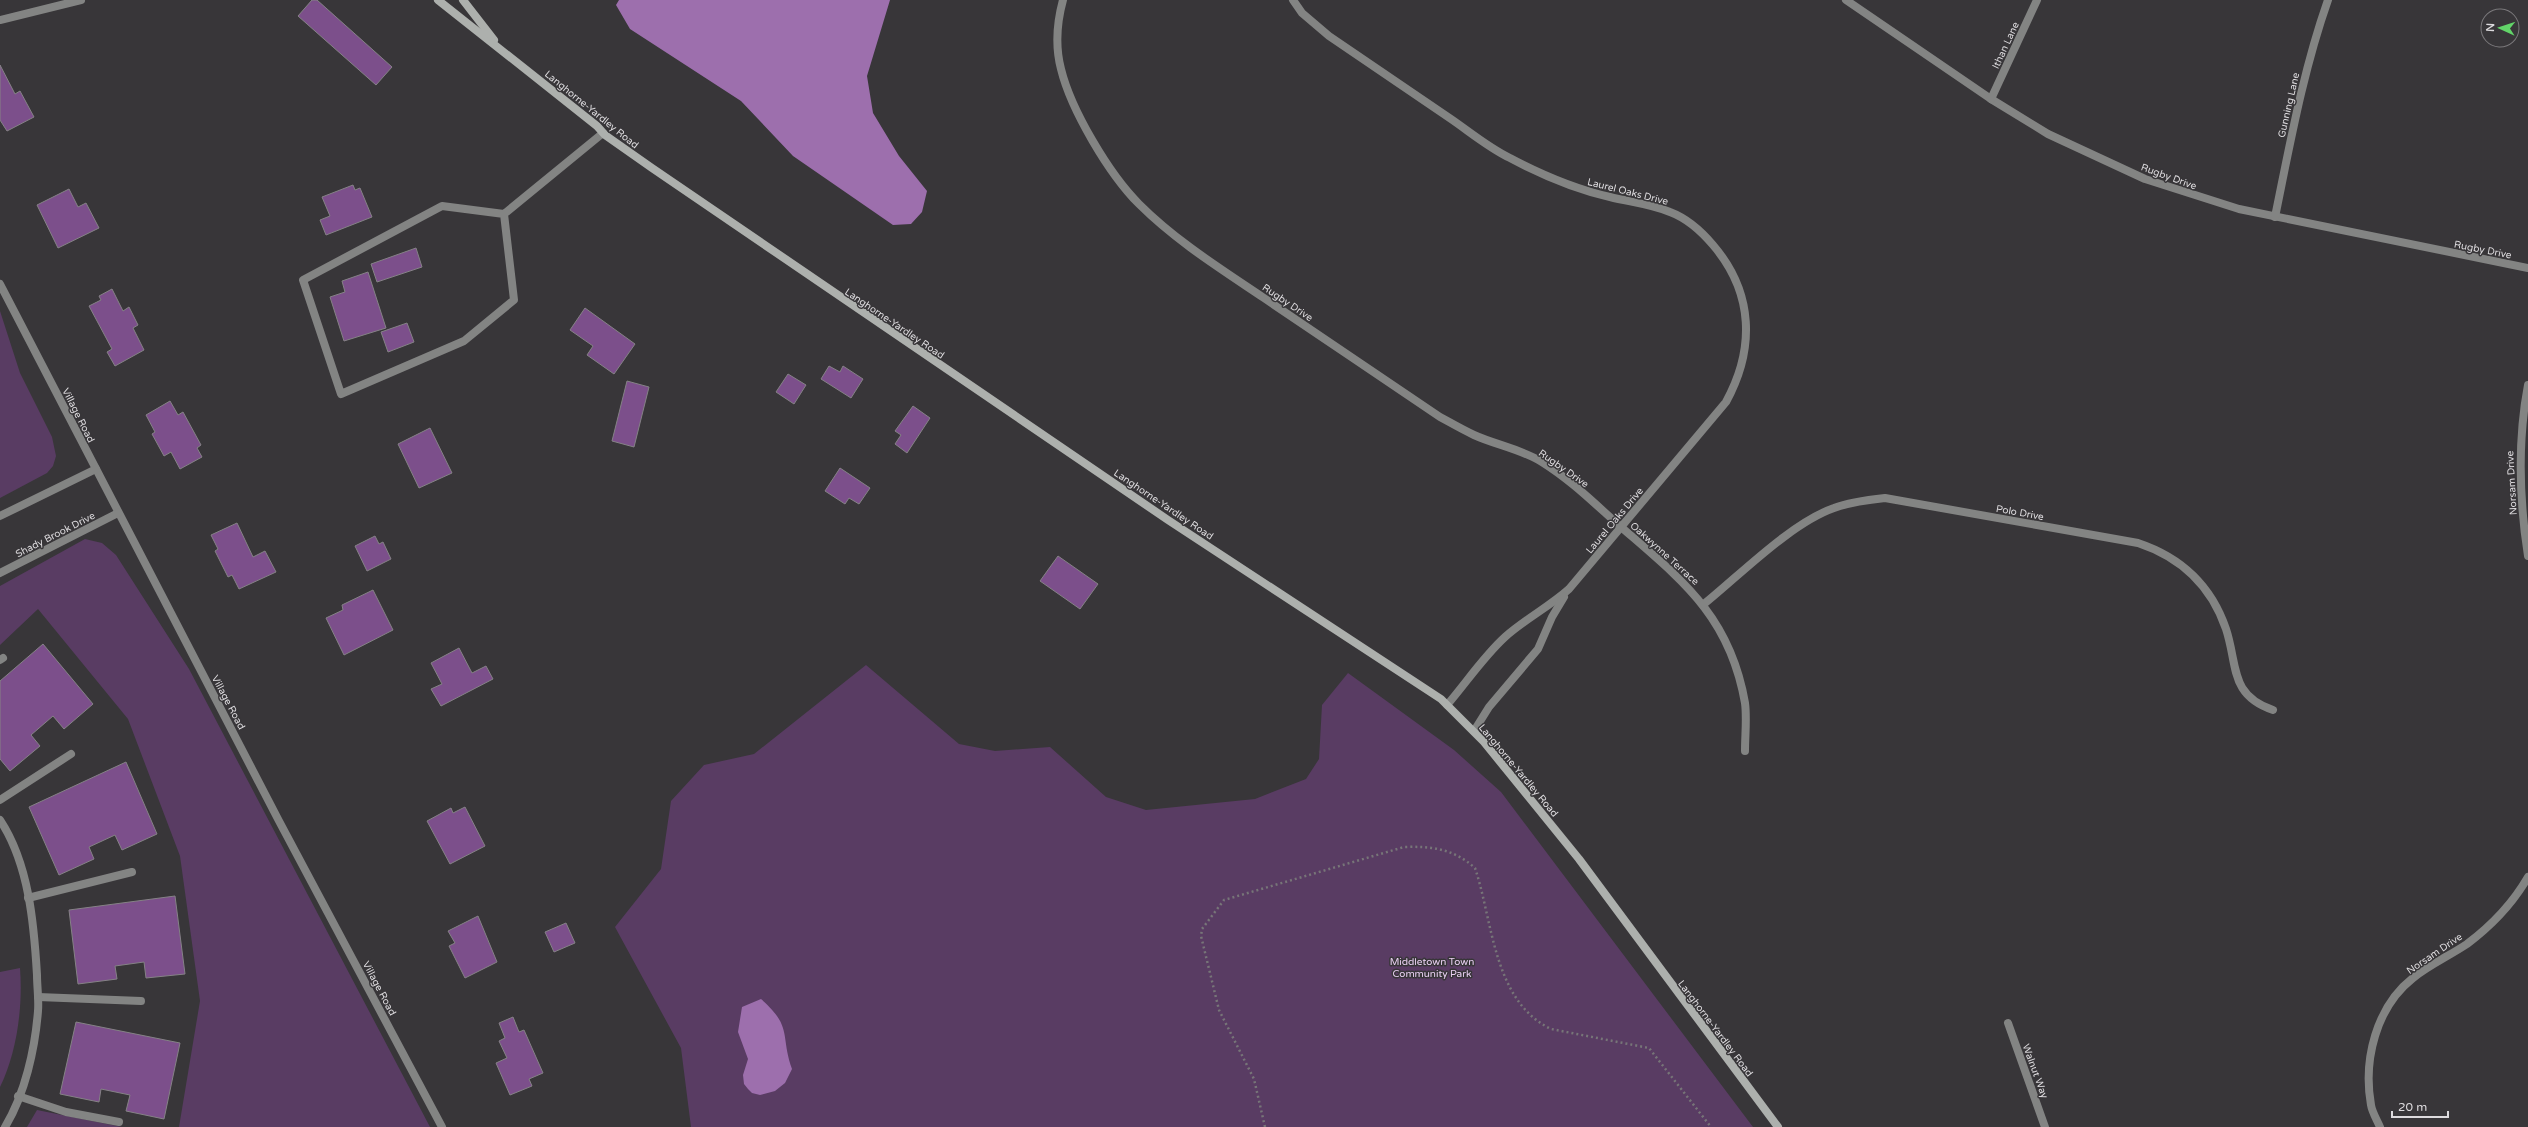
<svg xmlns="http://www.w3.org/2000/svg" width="2528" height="1127" font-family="'Varela Round',sans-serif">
  <rect width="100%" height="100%" fill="#383639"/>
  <g fill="#593c63">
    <polygon points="0,311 20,373 52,437 56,456 53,466 47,473 0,498"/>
    <polygon points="85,539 102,543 116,555 189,669 430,1127 179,1127 200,1001 180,856 128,719 38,609 0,645 0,586"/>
    <polygon points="866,665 959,744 995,751 1050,747 1106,797 1146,810 1255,799 1306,779 1319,759 1322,705 1348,673 1454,750 1501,792 1753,1127 691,1127 681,1048 615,927 661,869 671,801 704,765 754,754"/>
    <path d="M20,968C23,1007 17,1052 0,1087V972Z"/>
    <polygon points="37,1110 122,1127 27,1127"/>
  </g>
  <g fill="#9d6fad">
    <polygon points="619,0 890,0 867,76 873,113 899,156 927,191 922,212 911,224 893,225 793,156 741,101 630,29 616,5"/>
    <path d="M761,999C793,1027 780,1035 792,1069L785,1083L775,1091L760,1095L752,1093L748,1089L744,1084L743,1075L748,1059L738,1032L742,1007Z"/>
  </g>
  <g fill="#7c4f8b" stroke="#858286">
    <polygon points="312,0 317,0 392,67 376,85 298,16"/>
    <polygon points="0,65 15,94 20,91 34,117 7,131 0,120"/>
    <polygon points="353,185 355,190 360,188 372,217 326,235 320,220 330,216 322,197"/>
    <polygon points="69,189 78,207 86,203 99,228 58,248 37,205"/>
    <polygon points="416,248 422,267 377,282 371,264"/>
    <polygon points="368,272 386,328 344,341 330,297 345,292 342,281"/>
    <polygon points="112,289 123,311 129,307 138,325 133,328 144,350 115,366 107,352 112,349 89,306 101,300 99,296"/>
    <polygon points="585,308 635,344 614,374 587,355 593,346 570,330"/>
    <polygon points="407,323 414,342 388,352 381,332"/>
    <polygon points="829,366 840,372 843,366 863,379 851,398 821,379"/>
    <polygon points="788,374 806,385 794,404 776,392"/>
    <polygon points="627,381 649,387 634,447 612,441"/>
    <polygon points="170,401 178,415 183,412 201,445 197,448 202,457 180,469 171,452 164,456 152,434 155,432 146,415"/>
    <polygon points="913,406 930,418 907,453 895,444 901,435 895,431"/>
    <polygon points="430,428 452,473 419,488 398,444"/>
    <polygon points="840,468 870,488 859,504 849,498 845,504 825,491"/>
    <polygon points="237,523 253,557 265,551 276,572 239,589 232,575 228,577 215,551 218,549 211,535"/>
    <polygon points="375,536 379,544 383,542 391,559 367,571 355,546"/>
    <polygon points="1058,556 1098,584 1080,609 1040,581"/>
    <polygon points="373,590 393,630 344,655 326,618 343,610 342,605"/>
    <polygon points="43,644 93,704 64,729 53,716 31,735 40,746 10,771 0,759 0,681"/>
    <polygon points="459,648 472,673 486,666 493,679 441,706 431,689 442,684 431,663"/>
    <polygon points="126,762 157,834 122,850 115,835 89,847 94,859 59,875 29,807"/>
    <polygon points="465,807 485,846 450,864 427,821 451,808 453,813"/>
    <polygon points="175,896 185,974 146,978 144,962 115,966 117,979 78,984 69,910"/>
    <polygon points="478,916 497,962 465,978 449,946 455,943 448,931"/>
    <polygon points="566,923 575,943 554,952 545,932"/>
    <polygon points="513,1017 519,1032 524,1030 543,1073 529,1079 532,1086 510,1095 496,1063 507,1058 499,1041 505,1038 499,1023"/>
    <polygon points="76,1022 180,1043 164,1119 126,1111 130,1095 101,1089 99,1102 60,1094"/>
  </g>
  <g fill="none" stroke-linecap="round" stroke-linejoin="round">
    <path stroke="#777578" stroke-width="2.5" stroke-dasharray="2 3" stroke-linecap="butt" d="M1265,1127L1254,1079L1219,1010L1201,936L1202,929L1224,900L1404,847C1432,846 1454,849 1475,868C1493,921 1493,1001 1551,1029L1649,1048L1711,1127"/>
    <g stroke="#838483" stroke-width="8">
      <polyline points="504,214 514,300 464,341 341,394 303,280 442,206 504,214 603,133"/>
      <polyline points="0,660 3,658"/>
      <polyline points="0,800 71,754"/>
      <polyline points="28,898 132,872"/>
      <polyline points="38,997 141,1001"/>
      <polyline points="18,1096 66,1112 119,1122"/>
    </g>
    <g stroke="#838483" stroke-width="8">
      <path d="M1063,0C1057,22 1055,46 1061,69C1071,110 1109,174 1139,204C1176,241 1221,269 1264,298C1323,338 1381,377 1440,417C1451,423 1463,430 1474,435C1496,445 1521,449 1542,462C1571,480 1595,504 1621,527C1682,580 1730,616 1745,703C1747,718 1745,735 1745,751"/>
      <path d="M1293,0L1302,13L1329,36C1369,63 1410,91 1451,119C1470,132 1489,148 1510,158C1542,175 1575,189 1610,197C1630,202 1651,204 1670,212C1686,218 1702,232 1713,245C1754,293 1755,349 1726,402L1569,589C1549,607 1525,619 1505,637C1484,656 1466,683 1447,705"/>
      <polyline points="1846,0 1991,99 2048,134 2145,179 2239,209 2528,268"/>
      <polyline points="1991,99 2037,0"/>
      <path d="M2275,217C2290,144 2303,71 2328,0"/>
      <polyline points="0,284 279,821 442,1127"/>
      <path d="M2528,385C2517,443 2519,498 2528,556"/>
      <polyline points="0,516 96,469"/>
      <polyline points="0,573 118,513"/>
      <path d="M1704,604C1740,575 1791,523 1834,508C1850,502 1867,500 1885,498L2138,543C2180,557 2211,585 2226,629C2238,665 2229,695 2273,710"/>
      <polyline points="1474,731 1489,707 1538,649 1552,617 1564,597"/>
      <path d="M0,820C29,864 34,924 37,975C37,987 39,999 38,1011C35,1049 25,1094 5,1127"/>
      <polyline points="2008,1023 2045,1127"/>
      <path d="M2380,1127C2377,1120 2372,1112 2371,1105C2363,1060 2376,1007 2413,978C2429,965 2449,956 2467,944C2491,926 2513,903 2528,877"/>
    </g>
    <polyline stroke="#838483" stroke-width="8" points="0,20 81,0"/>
    <g stroke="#adb0ad" stroke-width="8">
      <polyline points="438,0 597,126 605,135 652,168 1168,520 1441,699 1484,742 1579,859 1778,1127"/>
      <polyline points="463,0 494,40"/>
    </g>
  </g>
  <g text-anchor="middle" stroke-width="3" stroke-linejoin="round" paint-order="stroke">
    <g font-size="10" fill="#dddbde" stroke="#383639">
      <text transform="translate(2005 45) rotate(-65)" y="4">Ithan Lane</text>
      <text transform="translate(2288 105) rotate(-77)" y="4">Gunning Lane</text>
      <text transform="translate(592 109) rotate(39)" y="4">Langhorne-Yardley Road</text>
      <text transform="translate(2169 176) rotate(20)" y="4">Rugby Drive</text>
      <text transform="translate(1628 191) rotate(14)" y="4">Laurel Oaks Drive</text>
      <text transform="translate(2483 249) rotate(11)" y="4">Rugby Drive</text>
      <text transform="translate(1288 302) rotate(34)" y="4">Rugby Drive</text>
      <text transform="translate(895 323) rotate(34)" y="4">Langhorne-Yardley Road</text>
      <text transform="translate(79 415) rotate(63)" y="4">Village Road</text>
      <text transform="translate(1564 468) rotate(35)" y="4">Rugby Drive</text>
      <text transform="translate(2511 483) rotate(-93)" y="4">Norsam Drive</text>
      <text transform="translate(1164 504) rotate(34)" y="4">Langhorne-Yardley Road</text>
      <text transform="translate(2020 512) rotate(10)" y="4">Polo Drive</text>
      <text transform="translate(1614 520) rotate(-50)" y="4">Laurel Oaks Drive</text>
      <text transform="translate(55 534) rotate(-27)" y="4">Shady Brook Drive</text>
      <text transform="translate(1665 553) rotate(42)" y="4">Oakwynne Terrace</text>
      <text transform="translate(229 702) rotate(62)" y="4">Village Road</text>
      <text transform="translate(1519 770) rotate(50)" y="4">Langhorne-Yardley Road</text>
      <text transform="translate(2434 953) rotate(-34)" y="4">Norsam Drive</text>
      <text transform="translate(380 988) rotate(62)" y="4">Village Road</text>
      <text transform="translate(1716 1028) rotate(53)" y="4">Langhorne-Yardley Road</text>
      <text transform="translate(2036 1071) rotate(70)" y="4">Walnut Way</text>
    </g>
    <g font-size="10" fill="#ebd1f4" stroke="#383639">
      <text x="1432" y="965">Middletown Town<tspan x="1432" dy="12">Community Park</tspan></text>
    </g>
  </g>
  <g transform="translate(2500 28) rotate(273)"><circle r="19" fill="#383639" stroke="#7a787b"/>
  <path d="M0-3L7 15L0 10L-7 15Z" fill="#62d469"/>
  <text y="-6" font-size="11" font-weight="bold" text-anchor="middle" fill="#dddbde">N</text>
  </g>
  <path d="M2392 1111v6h56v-6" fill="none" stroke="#dddbde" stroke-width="2"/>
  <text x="2398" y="1111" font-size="12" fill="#dddbde" stroke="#383639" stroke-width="3" paint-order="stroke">20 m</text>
</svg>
